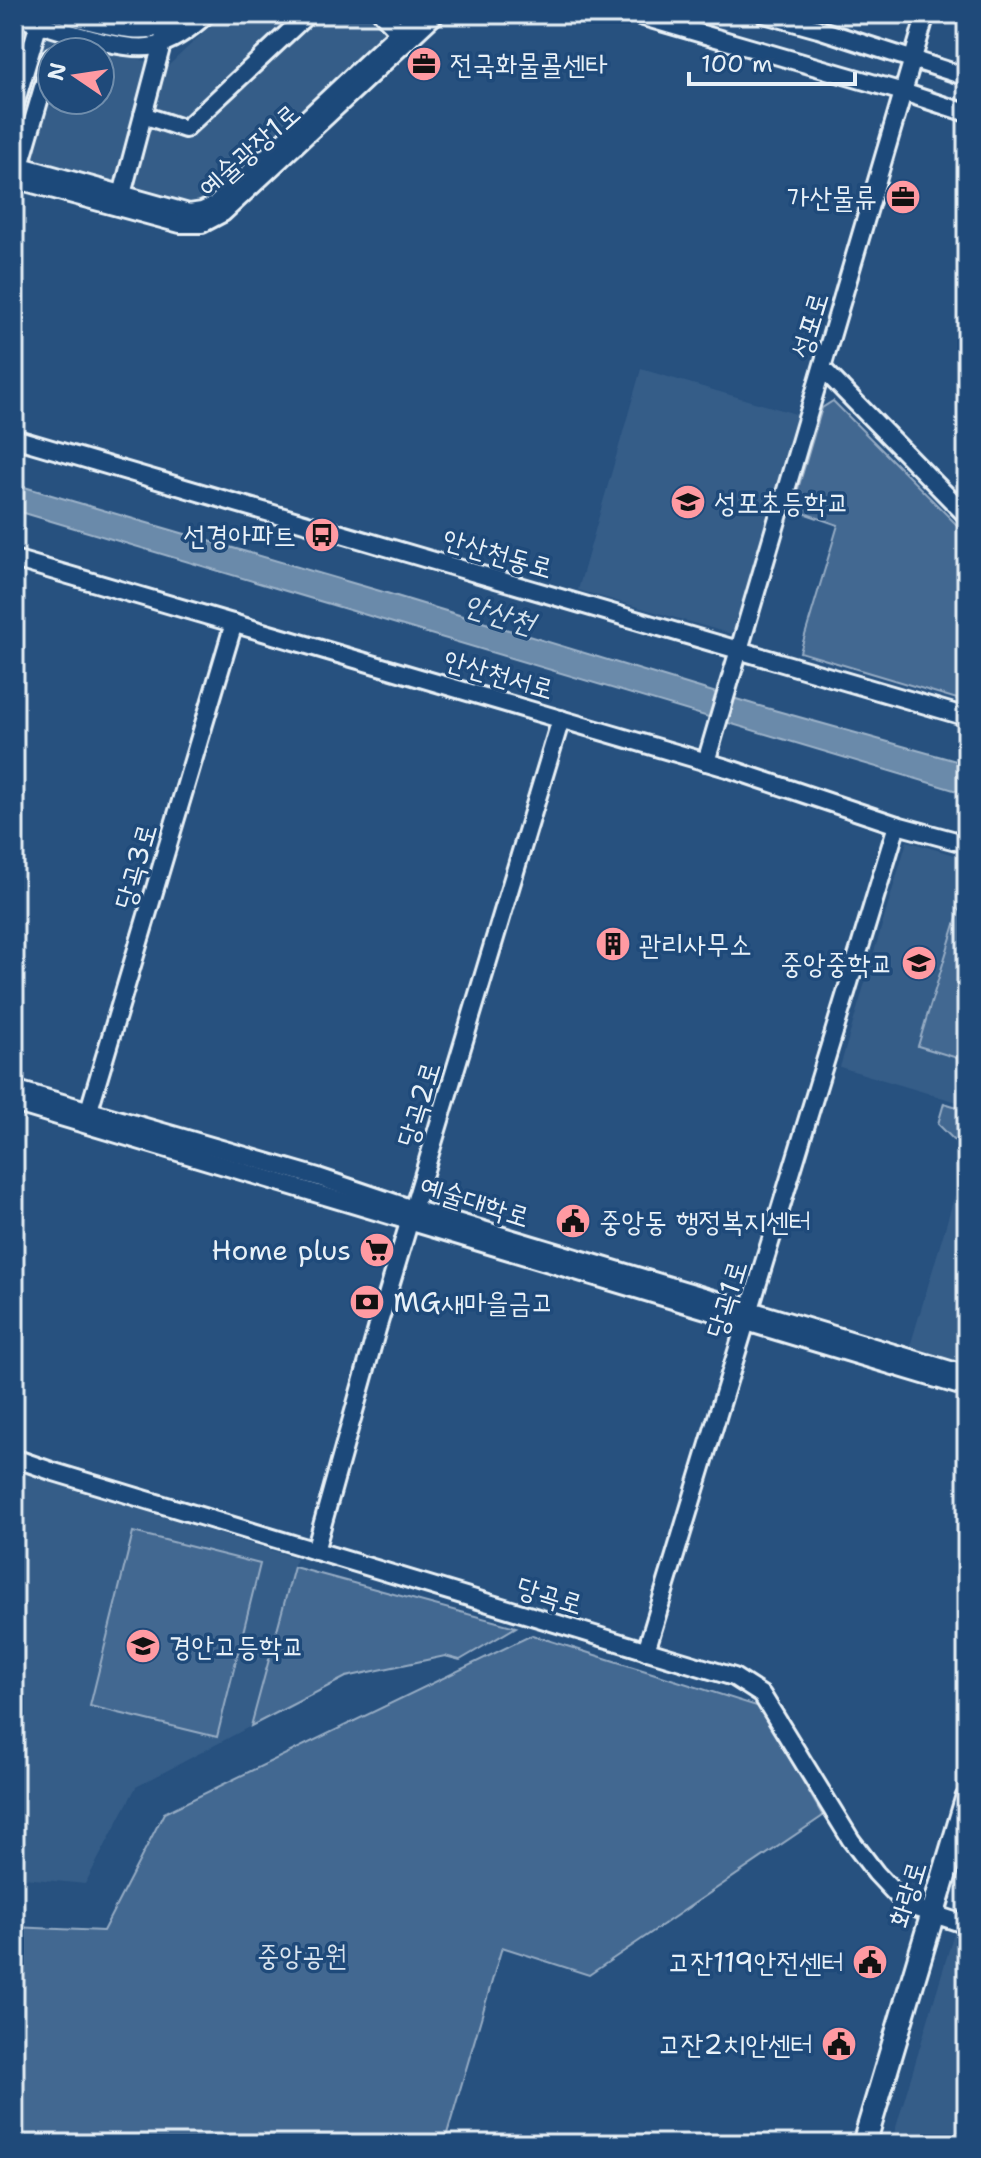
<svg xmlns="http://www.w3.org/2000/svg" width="981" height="2158" font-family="'Shantell Sans','Poor Story',sans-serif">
  <rect width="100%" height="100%" fill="#27517f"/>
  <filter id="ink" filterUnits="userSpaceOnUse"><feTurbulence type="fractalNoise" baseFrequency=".0125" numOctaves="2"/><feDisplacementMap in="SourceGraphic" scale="16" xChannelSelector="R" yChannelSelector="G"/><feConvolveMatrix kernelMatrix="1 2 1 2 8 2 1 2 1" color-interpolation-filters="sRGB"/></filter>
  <g filter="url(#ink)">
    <g fill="#355d88" fill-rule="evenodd">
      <path d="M223,14H407L202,209L14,153V24L167,67ZM52,52H100V100H52Z"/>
      <polygon points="641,369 799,415 735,635 578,590"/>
      <polygon points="907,841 967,859 967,1105 840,1067"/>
      <polygon points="967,1154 967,1367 909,1350"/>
      <polygon points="14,1470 296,1558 251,1726 136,1787 85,1884 14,1877"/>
      <polygon points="957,1923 967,1926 967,2144 891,2144"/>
    </g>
    <g fill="#436891" stroke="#96acc4" stroke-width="2">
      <polygon points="833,401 967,535 967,702 800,652 838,525 792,509 822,408"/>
      <polygon points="962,901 967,903 967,1061 918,1046"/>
      <polygon points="944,1103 967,1110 958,1144 938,1124"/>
      <polygon points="133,1532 260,1564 217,1737 90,1706"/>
      <polygon points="294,1567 516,1627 460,1660 445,1656 346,1677 251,1726"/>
      <polygon points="532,1635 760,1707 823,1816 589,1975 502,1947 444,2144 14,2144 14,1927 103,1931 164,1813"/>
    </g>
    <polygon fill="#6b8aaa" stroke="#9db3c9" stroke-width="2" points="14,484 380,591 756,705 967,764 967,794 14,510"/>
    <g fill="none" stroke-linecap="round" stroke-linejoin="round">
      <defs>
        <g id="minor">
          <path d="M63,14C102,23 150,44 184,14"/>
          <polyline points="382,14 406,39"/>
          <polyline points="633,14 903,92 967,113"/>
          <polyline points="764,14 818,29 967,77"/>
          <path d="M14,16C46,25 125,54 154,46C175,41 192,28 207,14"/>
          <polyline points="14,108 41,16"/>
          <polyline points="143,115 185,129 308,14"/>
          <polyline points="14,164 189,213 202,211 215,205 418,14"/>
          <polyline points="18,173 52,56"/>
          <polyline points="14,179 180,224 202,224 223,213 436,14"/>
          <polyline points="120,202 167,25"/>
          <polyline points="823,369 967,516"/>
          <polyline points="14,438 967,717"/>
          <polyline points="14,559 727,768 897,825 967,844"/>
          <polyline points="706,762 926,14"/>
          <polyline points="14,1089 318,1177 413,1209 967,1375"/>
          <polyline points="14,1103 967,1388"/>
          <polyline points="86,1120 234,623"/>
          <polyline points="14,1458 54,1472 734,1677 762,1695 851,1840 876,1873 906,1905 967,1925"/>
          <polyline points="315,1551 377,1329 561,719"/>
          <polyline points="646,1651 897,825"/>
        </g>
        <polyline id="major" points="864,2144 967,1799"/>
      </defs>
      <use href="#minor" stroke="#e8f1f8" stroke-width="22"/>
      <use href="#major" stroke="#e8f1f8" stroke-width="28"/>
      <use href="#minor" stroke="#1f4a7a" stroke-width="16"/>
      <use href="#major" stroke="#1f4a7a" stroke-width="22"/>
    </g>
  </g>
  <defs>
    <symbol id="office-disc" viewBox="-11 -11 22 22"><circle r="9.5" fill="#ff9aa2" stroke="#1f4a7a"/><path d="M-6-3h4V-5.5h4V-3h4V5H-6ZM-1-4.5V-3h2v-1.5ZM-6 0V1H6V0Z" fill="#111"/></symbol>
    <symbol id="school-disc" viewBox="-11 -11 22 22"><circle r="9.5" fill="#ff9aa2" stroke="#1f4a7a"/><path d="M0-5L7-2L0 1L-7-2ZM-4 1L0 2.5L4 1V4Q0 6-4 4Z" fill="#111"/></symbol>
    <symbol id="bus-disc" viewBox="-11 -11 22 22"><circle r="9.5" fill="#ff9aa2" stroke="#1f4a7a"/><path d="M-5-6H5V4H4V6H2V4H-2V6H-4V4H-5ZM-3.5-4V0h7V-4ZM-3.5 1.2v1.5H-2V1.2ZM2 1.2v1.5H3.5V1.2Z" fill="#111"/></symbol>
    <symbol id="building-disc" viewBox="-11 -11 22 22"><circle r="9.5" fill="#ff9aa2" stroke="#1f4a7a"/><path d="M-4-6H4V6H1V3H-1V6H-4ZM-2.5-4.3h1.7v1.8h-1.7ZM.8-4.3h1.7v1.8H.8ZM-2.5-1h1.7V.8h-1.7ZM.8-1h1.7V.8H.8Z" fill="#111"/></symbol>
    <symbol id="civic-disc" viewBox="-11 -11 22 22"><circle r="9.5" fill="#ff9aa2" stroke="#1f4a7a"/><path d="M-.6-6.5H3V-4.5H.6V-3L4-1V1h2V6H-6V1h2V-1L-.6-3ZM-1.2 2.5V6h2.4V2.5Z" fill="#111"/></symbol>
    <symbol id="supermarket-disc" viewBox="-11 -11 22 22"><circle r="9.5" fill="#ff9aa2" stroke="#1f4a7a"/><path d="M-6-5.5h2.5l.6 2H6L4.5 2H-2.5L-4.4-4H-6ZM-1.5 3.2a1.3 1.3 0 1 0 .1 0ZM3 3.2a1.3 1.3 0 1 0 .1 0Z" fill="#111"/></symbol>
    <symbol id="bank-disc" viewBox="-11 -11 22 22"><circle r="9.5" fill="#ff9aa2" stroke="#1f4a7a"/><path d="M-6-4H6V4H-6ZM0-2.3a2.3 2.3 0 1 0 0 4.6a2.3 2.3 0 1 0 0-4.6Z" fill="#111"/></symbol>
  </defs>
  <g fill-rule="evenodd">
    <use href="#office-disc" x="404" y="44" width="40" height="40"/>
    <use href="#office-disc" x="883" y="177" width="40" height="40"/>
    <use href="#school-disc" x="668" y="482" width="40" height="40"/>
    <use href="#bus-disc" x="302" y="515" width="40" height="40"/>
    <use href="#building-disc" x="593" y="924" width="40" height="40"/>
    <use href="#school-disc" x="899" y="943" width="40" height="40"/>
    <use href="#civic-disc" x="553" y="1201" width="40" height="40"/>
    <use href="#supermarket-disc" x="357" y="1230" width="40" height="40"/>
    <use href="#bank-disc" x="347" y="1282" width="40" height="40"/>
    <use href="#school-disc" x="123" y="1626" width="40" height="40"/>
    <use href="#civic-disc" x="850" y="1942" width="40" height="40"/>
    <use href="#civic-disc" x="819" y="2024" width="40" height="40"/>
  </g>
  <g text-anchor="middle" stroke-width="7" stroke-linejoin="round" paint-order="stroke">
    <g font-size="28" fill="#e8f1f8" stroke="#1f4a7a" text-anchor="start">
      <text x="450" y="74">전국화물콜센타</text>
      <text x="877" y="207" text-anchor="end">가산물류</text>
      <text x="714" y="512">성포초등학교</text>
      <text x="296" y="545" text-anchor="end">선경아파트</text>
      <text x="639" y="954">관리사무소</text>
      <text x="893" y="973" text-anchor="end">중앙중학교</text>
      <text x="599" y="1231">중앙동 행정복지센터</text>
      <text x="351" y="1260" text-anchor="end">Home plus</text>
      <text x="393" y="1312">MG새마을금고</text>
      <text x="169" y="1656">경안고등학교</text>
      <text x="844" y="1972" text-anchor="end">고잔119안전센터</text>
      <text x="813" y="2054" text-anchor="end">고잔2치안센터</text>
    </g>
    <g font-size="28" fill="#e8f1f8" stroke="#1f4a7a">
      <text transform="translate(249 150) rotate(-42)" y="10">예술광장1로</text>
      <text transform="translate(809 325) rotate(-73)" y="10">성포로</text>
      <text transform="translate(498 553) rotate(16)" y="10">안산천동로</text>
      <text transform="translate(499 674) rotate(16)" y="10">안산천서로</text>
      <text transform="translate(135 866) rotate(-74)" y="10">당곡3로</text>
      <text transform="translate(418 1104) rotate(-73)" y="10">당곡2로</text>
      <text transform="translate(475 1201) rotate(17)" y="10">예술대학로</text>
      <text transform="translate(726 1299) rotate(-73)" y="10">당곡1로</text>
      <text transform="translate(550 1595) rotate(17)" y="10">당곡로</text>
      <text transform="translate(907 1894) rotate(-73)" y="10">화랑로</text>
    </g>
    <g font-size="28" fill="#d8e3ee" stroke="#1f4a7a">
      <text x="302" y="1965">중앙공원</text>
    </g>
    <g font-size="30" font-style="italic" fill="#d5e2ec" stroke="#1f4a7a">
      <text transform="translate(499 614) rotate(17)" y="10">안산천</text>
    </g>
  </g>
  <rect width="981" height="2158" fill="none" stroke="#1f4a7a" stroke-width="48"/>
  <rect x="24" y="24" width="933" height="2110" fill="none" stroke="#e8f1f8" stroke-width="3" filter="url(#ink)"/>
  <g transform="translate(76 76) rotate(283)"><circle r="38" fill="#1f4a7a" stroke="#6f8dac" stroke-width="2"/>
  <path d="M0-6L14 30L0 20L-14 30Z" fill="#ff9aa2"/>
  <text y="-12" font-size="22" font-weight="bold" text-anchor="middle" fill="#e8f1f8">N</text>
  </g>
  <path d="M689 72v12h166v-12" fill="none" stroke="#e8f1f8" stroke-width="4"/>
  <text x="701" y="72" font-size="24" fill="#e8f1f8" stroke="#1f4a7a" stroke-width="6" paint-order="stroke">100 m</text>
</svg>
